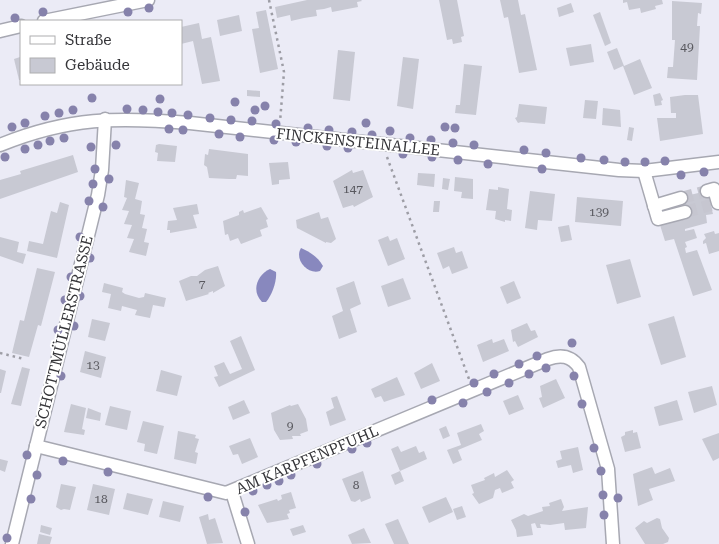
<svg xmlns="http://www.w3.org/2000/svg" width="719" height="544" font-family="'Roboto Serif',serif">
  <rect width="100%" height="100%" fill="#ebebf6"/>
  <g fill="#8888be">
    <path d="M301,248C310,252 318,257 323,266L320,271C307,275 294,259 301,248Z"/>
    <path d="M270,269L276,272C277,281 272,295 266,302H262C251,291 257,275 270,269Z"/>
  </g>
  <g fill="#c8c9d3">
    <polygon points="307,0 361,0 362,1 357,2 358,7 332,12 331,7 324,9 316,10 317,16 304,18 291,21 290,15 277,18 275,7"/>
    <polygon points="439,0 457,0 464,36 461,37 462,42 453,44 452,39 447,40"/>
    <polygon points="500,0 518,0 521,15 525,14 537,70 519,73 508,17 504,18"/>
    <polygon points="623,0 662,0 663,4 655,6 656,9 641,13 640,8 629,10 627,2 623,3"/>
    <polygon points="672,1 702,3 701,14 698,13 697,26 700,26 697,80 667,78 668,67 673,67 675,40 672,40"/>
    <polygon points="571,3 574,12 559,17 557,8"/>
    <polygon points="266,10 278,69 260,73 252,29 259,28 256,12"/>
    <polygon points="600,12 611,43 605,46 593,15"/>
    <polygon points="239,15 242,31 220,36 217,20"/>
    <polygon points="199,23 202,39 211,37 220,81 202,84 193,41 181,44 181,27"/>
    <polygon points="591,44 594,62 570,66 566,48"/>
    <polygon points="617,48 624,66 640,59 652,88 634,95 623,66 614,70 607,52"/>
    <polygon points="338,50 355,52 350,101 333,99"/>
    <polygon points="20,57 21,80 19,80 14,59"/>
    <polygon points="403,57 419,59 413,109 397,106"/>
    <polygon points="464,64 482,66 476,115 455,113 456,105 460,105"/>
    <polygon points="247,90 260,91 260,97 247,96"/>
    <polygon points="660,93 663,100 661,101 662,105 655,106 653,95"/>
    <polygon points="685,95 698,95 703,134 660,141 657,118 676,118 676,113 671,113 670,97"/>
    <polygon points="585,100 598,101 596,119 583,118"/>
    <polygon points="519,104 547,107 545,124 521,122 518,123 515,118 517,117"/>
    <polygon points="603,108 620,110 621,127 602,125"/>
    <polygon points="629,127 634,128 632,141 627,140"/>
    <polygon points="159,144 177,146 175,162 157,161 158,153 155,152 156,145"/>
    <polygon points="209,149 248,154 248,176 237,175 236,179 229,179 209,178 207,167 204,165 205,154 208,155"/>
    <polygon points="73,155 78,172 0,199 0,180 21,174 20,171"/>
    <polygon points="288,162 290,179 279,180 279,184 272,185 269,163"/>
    <polygon points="352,170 353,173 363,170 373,197 354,207 353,205 343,208 333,181"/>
    <polygon points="418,173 435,174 434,187 417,185"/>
    <polygon points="455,177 473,179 473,199 461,198 462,192 454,191"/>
    <polygon points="443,178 450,179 448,190 442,189"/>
    <polygon points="126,180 139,183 135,199 142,201 140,214 145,215 142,228 147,229 144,242 149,243 146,256 129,252 134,239 127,238 132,225 124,224 129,211 122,210 127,198 124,197"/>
    <polygon points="498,187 509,189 507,209 512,210 511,221 505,220 505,222 495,219 496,211 486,210 489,189 498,190"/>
    <polygon points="530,191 555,194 552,221 538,220 537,230 525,228"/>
    <polygon points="707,191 713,214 706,215 707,223 685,229 685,231 694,229 697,238 685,242 687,247 685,248 686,253 697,250 712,290 693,296 674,239 665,241 660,225 687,219 681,197"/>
    <polygon points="577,197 623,201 621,226 575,222"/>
    <polygon points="434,201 440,201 439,212 433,212"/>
    <polygon points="60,202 69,205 57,258 27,251 29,241 43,244 51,211 57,213"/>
    <polygon points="197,204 199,214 193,215 197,228 170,233 170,230 167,230 168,221 177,220 173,208"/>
    <polygon points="261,207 268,219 266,220 268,227 260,230 262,236 241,244 238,238 230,241 228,234 225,235 223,221 239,215 239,212 243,210 244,213"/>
    <polygon points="319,212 321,219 328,217 336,239 331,243 326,242 326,243 297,228 296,220"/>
    <polygon points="569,225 572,240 561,242 558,227"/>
    <polygon points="714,231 715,234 719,233 719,251 709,254 706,243 703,244 703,241 706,238 704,234"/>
    <polygon points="388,236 390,241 397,238 405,259 388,266 378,240"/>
    <polygon points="0,237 19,242 17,252 26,254 23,264 0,256"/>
    <polygon points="454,247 456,253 462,251 468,268 452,274 449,266 443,269 437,253"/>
    <polygon points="630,259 641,297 617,304 606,265"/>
    <polygon points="218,266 225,286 213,293 213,291 208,293 209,294 186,301 179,281 191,276 197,276 205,270"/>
    <polygon points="37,268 55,272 41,326 38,325 29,357 12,353 20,320 24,321"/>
    <polygon points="403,278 411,299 388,307 381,286"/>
    <polygon points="354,281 361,304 350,309 357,332 339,339 332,316 343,311 336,288"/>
    <polygon points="514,281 521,298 507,304 500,287"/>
    <polygon points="104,283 123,288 122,292 125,294 139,298 144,297 145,293 166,298 164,307 153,305 150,318 135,315 137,310 122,306 121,311 108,308 111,294 102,292"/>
    <polygon points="674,316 686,357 661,365 648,324"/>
    <polygon points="92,319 110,323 105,341 88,337"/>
    <polygon points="527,323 531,331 535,330 538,337 518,347 515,341 513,342 511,330"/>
    <polygon points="241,336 255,370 219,387 214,377 218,376 214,366 224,362 230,374 242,369 230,341"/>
    <polygon points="492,339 493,343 504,339 509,351 483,362 477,345"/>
    <polygon points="85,351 106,357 101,378 80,372"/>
    <polygon points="432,363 440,381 421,389 414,373"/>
    <polygon points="22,367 30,369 21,406 11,404"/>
    <polygon points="0,369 6,371 1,393 0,393"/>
    <polygon points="161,370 182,376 177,396 156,391"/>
    <polygon points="397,377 405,395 384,402 381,396 375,398 371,389"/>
    <polygon points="556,379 565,398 543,408 539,398 542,397 540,386"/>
    <polygon points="712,386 717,405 694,413 688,392"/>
    <polygon points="518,395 524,409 509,415 503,401"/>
    <polygon points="337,396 346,420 330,426 326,412 334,408 331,398"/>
    <polygon points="244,400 250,413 233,420 228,407"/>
    <polygon points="677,400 683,420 659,426 654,407"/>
    <polygon points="71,404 86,408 82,429 85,430 84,435 64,432"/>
    <polygon points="298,404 306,419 308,431 300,434 301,436 292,436 293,439 280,440 274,430 271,413 290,405 291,406"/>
    <polygon points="110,406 131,411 127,430 105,425"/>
    <polygon points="88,408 101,413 100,421 86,418"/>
    <polygon points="143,421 164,426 157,454 144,451 145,444 137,442"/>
    <polygon points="481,424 484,431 479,434 482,440 458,450 462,460 453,464 447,450 461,445 457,433"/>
    <polygon points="446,426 450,436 443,439 439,429"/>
    <polygon points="633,430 633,433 637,432 641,448 625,452 621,437 625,435 625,432"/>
    <polygon points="178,431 196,435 195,438 199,439 195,452 198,453 196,464 174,459"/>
    <polygon points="719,433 719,458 713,461 702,439"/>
    <polygon points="250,438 258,457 242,464 238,454 233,455 229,446"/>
    <polygon points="398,446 401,452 416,446 419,453 424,451 427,459 400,471 391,449"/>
    <polygon points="578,447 583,470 573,473 571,465 558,468 556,461 562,459 560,451"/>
    <polygon points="0,459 8,461 5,472 0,470"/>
    <polygon points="652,467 655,474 670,468 675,481 649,489 653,500 638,506 633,474"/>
    <polygon points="507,470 514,480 511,482 514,488 502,493 500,488 495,490 493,498 479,504 472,494 474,493 471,485 485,480 484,478 494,473 495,477"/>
    <polygon points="363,471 371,498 361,502 360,499 355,502 351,501 342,479"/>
    <polygon points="400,471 404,481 395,485 391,475"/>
    <polygon points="61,484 76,487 70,510 64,509 61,510 56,507"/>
    <polygon points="93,484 115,489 109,515 87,510"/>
    <polygon points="291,492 296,508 289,510 290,513 287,514 289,519 267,523 258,505 277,499 278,501 282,499 281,495"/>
    <polygon points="127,493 153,499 148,515 123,509"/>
    <polygon points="446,497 453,512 429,523 422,507"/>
    <polygon points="561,499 564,507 562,511 588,507 586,528 565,530 564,523 550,525 540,524 541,528 537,528 535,523 531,524 533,535 517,537 516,530 511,520 524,514 528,516 543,511 542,507 550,506 549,503"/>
    <polygon points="163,501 184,506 180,522 159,517"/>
    <polygon points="462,506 466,517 457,520 453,509"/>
    <polygon points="208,514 209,520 215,518 223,543 207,544 199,517"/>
    <polygon points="657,518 660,519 662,528 669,538 668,542 663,544 645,544 635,528 644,521 647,523"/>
    <polygon points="398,519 409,544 394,544 385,524"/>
    <polygon points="41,525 52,528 50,535 40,532"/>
    <polygon points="303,525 306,532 293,536 290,529"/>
    <polygon points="364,528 371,543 352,544 348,535"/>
    <polygon points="39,534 52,537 50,544 37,544"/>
  </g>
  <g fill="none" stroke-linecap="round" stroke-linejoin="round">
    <g stroke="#c6c6d0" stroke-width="12" stroke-dasharray="12 6" stroke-linecap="butt">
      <polyline points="681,198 707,191"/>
      <polyline points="685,212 711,205"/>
    </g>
    <defs>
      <g id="minor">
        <polyline points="44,21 148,0"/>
        <polyline points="0,31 21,26"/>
        <path d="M0,145C69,117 117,117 190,123L619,170L644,171L719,162"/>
        <polyline points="644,171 658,219 685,212"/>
        <polyline points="707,191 714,189 718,203"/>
        <polyline points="654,206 681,198"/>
        <path d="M36,446L226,493L548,359C561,354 571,356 579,367L608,469L613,544"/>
        <polyline points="232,492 248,544"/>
        <polyline points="12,544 98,195 102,170 105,119"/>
      </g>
    </defs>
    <use href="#minor" stroke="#a7a8b2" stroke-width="15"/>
    <g stroke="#9d9da5" stroke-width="2.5" stroke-dasharray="2.5 4" stroke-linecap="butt">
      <polyline points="269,0 284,72 280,122"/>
      <polyline points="387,157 469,379"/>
      <polyline points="0,353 24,359"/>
    </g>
    <use href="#minor" stroke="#fff" stroke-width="12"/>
  </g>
  <g fill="#8682ab">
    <circle cx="149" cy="8" r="4.5"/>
    <circle cx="43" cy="12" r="4.5"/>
    <circle cx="128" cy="12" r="4.5"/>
    <circle cx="15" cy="18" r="4.5"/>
    <circle cx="92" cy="98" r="4.5"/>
    <circle cx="160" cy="99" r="4.5"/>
    <circle cx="235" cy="102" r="4.5"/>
    <circle cx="265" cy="106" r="4.5"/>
    <circle cx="127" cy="109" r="4.5"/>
    <circle cx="73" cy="110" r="4.5"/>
    <circle cx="143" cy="110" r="4.5"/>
    <circle cx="255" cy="110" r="4.5"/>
    <circle cx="158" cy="112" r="4.5"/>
    <circle cx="59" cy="113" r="4.5"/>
    <circle cx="172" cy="113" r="4.5"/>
    <circle cx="188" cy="115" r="4.5"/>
    <circle cx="45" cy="116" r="4.5"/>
    <circle cx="210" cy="118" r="4.5"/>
    <circle cx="231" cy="120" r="4.5"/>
    <circle cx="252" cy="121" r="4.5"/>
    <circle cx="25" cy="123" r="4.5"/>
    <circle cx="366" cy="123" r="4.5"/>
    <circle cx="276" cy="124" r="4.5"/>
    <circle cx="12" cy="127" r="4.5"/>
    <circle cx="445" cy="127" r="4.5"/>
    <circle cx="308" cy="128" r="4.5"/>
    <circle cx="455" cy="128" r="4.5"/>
    <circle cx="169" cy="129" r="4.5"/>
    <circle cx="183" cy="130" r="4.5"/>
    <circle cx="329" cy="130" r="4.5"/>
    <circle cx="390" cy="131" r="4.5"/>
    <circle cx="352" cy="132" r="4.5"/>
    <circle cx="219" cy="134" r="4.5"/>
    <circle cx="372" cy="135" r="4.5"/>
    <circle cx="240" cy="137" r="4.5"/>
    <circle cx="64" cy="138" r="4.5"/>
    <circle cx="410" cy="138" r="4.5"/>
    <circle cx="274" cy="140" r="4.5"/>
    <circle cx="431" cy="140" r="4.5"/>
    <circle cx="50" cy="141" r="4.5"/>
    <circle cx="296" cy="142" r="4.5"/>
    <circle cx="453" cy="143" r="4.5"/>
    <circle cx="38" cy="145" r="4.5"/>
    <circle cx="116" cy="145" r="4.5"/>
    <circle cx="474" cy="145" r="4.5"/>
    <circle cx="327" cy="146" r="4.5"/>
    <circle cx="91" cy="147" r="4.5"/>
    <circle cx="348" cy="148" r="4.5"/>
    <circle cx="25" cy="149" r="4.5"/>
    <circle cx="524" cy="150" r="4.5"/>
    <circle cx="546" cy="153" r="4.5"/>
    <circle cx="403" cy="154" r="4.5"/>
    <circle cx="5" cy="157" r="4.5"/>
    <circle cx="432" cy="157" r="4.5"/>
    <circle cx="581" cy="158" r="4.5"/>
    <circle cx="458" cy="160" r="4.5"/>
    <circle cx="604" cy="160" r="4.5"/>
    <circle cx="665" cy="161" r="4.5"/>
    <circle cx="625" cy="162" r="4.5"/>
    <circle cx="645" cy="162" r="4.5"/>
    <circle cx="488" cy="164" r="4.5"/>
    <circle cx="95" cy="169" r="4.5"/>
    <circle cx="542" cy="169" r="4.5"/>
    <circle cx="704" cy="172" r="4.5"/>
    <circle cx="681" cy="175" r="4.5"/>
    <circle cx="109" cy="179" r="4.5"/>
    <circle cx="93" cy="184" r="4.5"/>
    <circle cx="89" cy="201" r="4.5"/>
    <circle cx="103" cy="207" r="4.5"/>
    <circle cx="80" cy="237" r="4.5"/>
    <circle cx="90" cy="258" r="4.5"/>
    <circle cx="71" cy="277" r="4.5"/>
    <circle cx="80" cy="296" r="4.5"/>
    <circle cx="65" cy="300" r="4.5"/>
    <circle cx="74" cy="326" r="4.5"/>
    <circle cx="58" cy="330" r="4.5"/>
    <circle cx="572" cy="343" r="4.5"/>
    <circle cx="537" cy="356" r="4.5"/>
    <circle cx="519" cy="364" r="4.5"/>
    <circle cx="546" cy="368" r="4.5"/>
    <circle cx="494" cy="374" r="4.5"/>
    <circle cx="529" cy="374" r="4.5"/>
    <circle cx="61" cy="376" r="4.5"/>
    <circle cx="574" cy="376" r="4.5"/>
    <circle cx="474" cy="383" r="4.5"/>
    <circle cx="509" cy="383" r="4.5"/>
    <circle cx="487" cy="392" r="4.5"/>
    <circle cx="432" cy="400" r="4.5"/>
    <circle cx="463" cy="403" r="4.5"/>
    <circle cx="582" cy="404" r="4.5"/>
    <circle cx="367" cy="443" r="4.5"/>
    <circle cx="594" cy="448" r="4.5"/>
    <circle cx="352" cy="449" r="4.5"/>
    <circle cx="27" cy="455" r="4.5"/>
    <circle cx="63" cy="461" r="4.5"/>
    <circle cx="317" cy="464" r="4.5"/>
    <circle cx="601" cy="471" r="4.5"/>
    <circle cx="108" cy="472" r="4.5"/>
    <circle cx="37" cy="475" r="4.5"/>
    <circle cx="291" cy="475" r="4.5"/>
    <circle cx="279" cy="481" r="4.5"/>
    <circle cx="267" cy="485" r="4.5"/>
    <circle cx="253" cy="491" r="4.5"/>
    <circle cx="603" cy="495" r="4.5"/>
    <circle cx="208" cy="497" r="4.5"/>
    <circle cx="618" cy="498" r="4.5"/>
    <circle cx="31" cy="499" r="4.5"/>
    <circle cx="245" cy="512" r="4.5"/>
    <circle cx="604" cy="515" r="4.5"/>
    <circle cx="7" cy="538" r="4.5"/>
  </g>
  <g text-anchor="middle" stroke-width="4" stroke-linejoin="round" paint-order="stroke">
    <g font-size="12" fill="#59595f">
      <text x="687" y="51">49</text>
      <text x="353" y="193">147</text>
      <text x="599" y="216">139</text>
      <text x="202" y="288">7</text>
      <text x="93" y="369">13</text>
      <text x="290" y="430">9</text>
      <text x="356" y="489">8</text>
      <text x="101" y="503">18</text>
    </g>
    <g font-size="15" fill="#343438" stroke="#fff">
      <text transform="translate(358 142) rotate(6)" y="5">FINCKENSTEINALLEE</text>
      <text transform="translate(64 332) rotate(-76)" y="5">SCHOTTMÜLLERSTRASSE</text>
      <text transform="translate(307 460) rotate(-23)" y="5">AM KARPFENPFUHL</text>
    </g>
  </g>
  <rect x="20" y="20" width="162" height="65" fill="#ffffff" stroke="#aeaeaf"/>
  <rect x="30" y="36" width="25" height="8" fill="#ffffff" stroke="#aeaeaf"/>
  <text x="65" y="45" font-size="15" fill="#343438">Straße</text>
  <rect x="30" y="58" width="25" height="15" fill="#c8c9d3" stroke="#aeaeaf"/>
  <text x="65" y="70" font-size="15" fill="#343438">Gebäude</text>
</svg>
